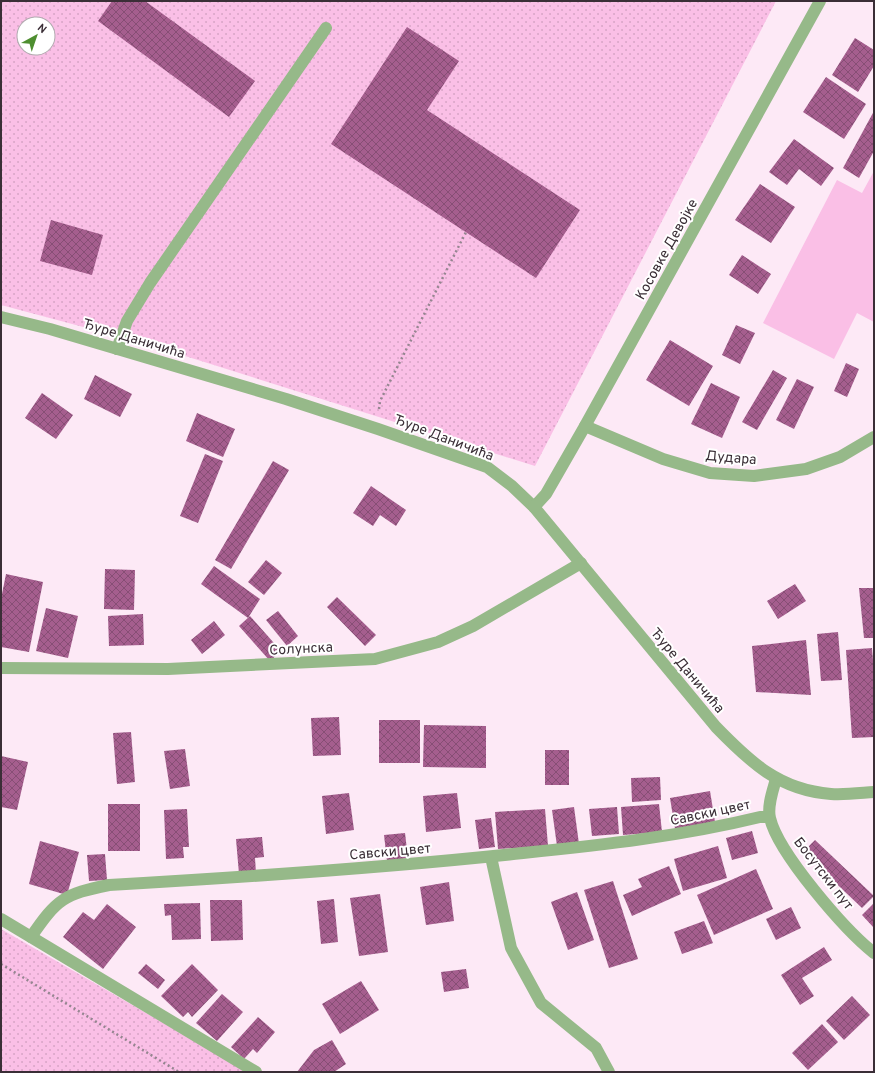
<svg xmlns="http://www.w3.org/2000/svg" width="875" height="1073" font-family="Overpass,sans-serif">
  <defs>
    <pattern id="grass-dots" width="8" height="8" patternUnits="userSpaceOnUse"><rect width="8" height="8" fill="#fabfe6"/><path d="M2 2h.1M6 6h.1" fill="none" stroke="#d7a4c6" stroke-width="1.8" stroke-linecap="round"/></pattern>
    <pattern id="building-cross-hatch" width="8" height="8" patternUnits="userSpaceOnUse"><rect width="8" height="8" fill="#a55e8e"/><path d="M0 0l8 8M0 8l8-8" fill="none" stroke="#874e75"/></pattern>
  </defs>
  <rect width="100%" height="100%" fill="#fde9f6"/>
  <g fill="url(#grass-dots)" fill-rule="evenodd">
    <path d="M1,1H776L535,466L147,344L1,305ZM24,24H48V48H24Z"/>
    <polygon points="1,929 248,1072 1,1072"/>
  </g>
  <polygon fill="#fabfe6" points="874,171 874,322 857,313 834,359 763,323 837,180 862,193"/>
  <g fill="url(#building-cross-hatch)">
    <polygon points="112,1 145,1 255,81 229,117 98,21"/>
    <polygon points="407,27 459,61 427,110 580,210 536,278 331,144"/>
    <polygon points="855,38 874,50 874,66 858,92 832,75"/>
    <polygon points="826,77 866,104 844,139 803,112"/>
    <polygon points="874,111 874,151 859,178 843,168"/>
    <polygon points="794,139 834,168 821,186 799,169 787,185 769,172"/>
    <polygon points="760,184 795,207 771,243 735,220"/>
    <polygon points="51,220 103,235 92,275 40,261"/>
    <polygon points="742,255 771,274 758,294 729,275"/>
    <polygon points="736,325 755,333 740,364 722,355"/>
    <polygon points="670,340 713,366 689,406 646,380"/>
    <polygon points="846,363 859,369 847,397 834,391"/>
    <polygon points="773,370 787,378 757,430 742,422"/>
    <polygon points="95,375 132,394 120,417 84,399"/>
    <polygon points="797,379 814,387 794,429 776,420"/>
    <polygon points="711,383 740,397 722,438 691,424"/>
    <polygon points="42,393 73,415 56,439 25,418"/>
    <polygon points="197,413 235,429 223,457 186,441"/>
    <polygon points="205,454 223,461 198,523 180,516"/>
    <polygon points="273,461 289,470 231,569 215,560"/>
    <polygon points="371,486 406,510 396,526 380,515 373,526 353,513"/>
    <polygon points="266,560 282,573 264,595 248,582"/>
    <polygon points="214,566 260,599 248,618 201,584"/>
    <polygon points="105,569 135,570 134,610 104,609"/>
    <polygon points="6,574 43,582 29,652 1,647 1,599"/>
    <polygon points="795,584 806,601 778,619 767,601"/>
    <polygon points="859,588 874,588 874,638 864,638"/>
    <polygon points="337,597 376,635 365,646 327,607"/>
    <polygon points="46,608 78,616 68,658 36,651"/>
    <polygon points="278,611 298,636 287,646 266,620"/>
    <polygon points="143,614 144,645 109,646 108,616"/>
    <polygon points="250,616 281,651 270,661 239,626"/>
    <polygon points="214,621 225,635 202,654 191,640"/>
    <polygon points="838,632 842,680 821,681 817,634"/>
    <polygon points="806,640 811,695 756,692 752,646"/>
    <polygon points="872,648 874,672 874,737 852,738 846,650"/>
    <polygon points="339,717 341,755 313,756 311,718"/>
    <rect x="379" y="720" width="41" height="43"/>
    <polygon points="424,725 486,726 486,768 423,767"/>
    <polygon points="131,732 135,782 117,784 113,733"/>
    <polygon points="185,749 190,786 170,789 164,751"/>
    <rect x="545" y="750" width="24" height="35"/>
    <polygon points="1,756 28,762 17,810 1,807"/>
    <polygon points="660,777 661,800 632,802 631,778"/>
    <polygon points="710,791 715,822 675,829 670,798"/>
    <polygon points="349,793 354,830 326,834 322,796"/>
    <polygon points="457,793 461,828 426,832 423,796"/>
    <rect x="108" y="804" width="32" height="47"/>
    <polygon points="659,804 662,832 623,835 621,807"/>
    <polygon points="574,807 579,844 557,846 552,810"/>
    <polygon points="617,807 619,834 592,836 589,809"/>
    <polygon points="187,809 189,847 183,847 184,858 166,859 164,810"/>
    <polygon points="545,809 548,846 498,849 495,812"/>
    <polygon points="491,818 495,847 479,849 475,820"/>
    <polygon points="752,831 758,853 732,860 726,838"/>
    <polygon points="405,833 408,858 387,861 384,835"/>
    <polygon points="262,837 264,857 255,858 256,873 239,874 236,839"/>
    <polygon points="815,840 874,896 862,908 803,852"/>
    <polygon points="40,841 79,852 67,895 29,884"/>
    <polygon points="718,846 727,878 683,891 674,859"/>
    <polygon points="105,854 107,880 89,881 87,855"/>
    <polygon points="669,866 681,894 632,916 623,895 642,887 638,879"/>
    <polygon points="756,869 773,909 714,935 697,895"/>
    <polygon points="613,881 638,959 609,968 584,890"/>
    <polygon points="449,882 454,921 426,925 420,887"/>
    <polygon points="577,892 594,940 568,950 551,902"/>
    <polygon points="380,894 388,952 359,956 350,898"/>
    <polygon points="334,899 338,942 321,944 317,901"/>
    <polygon points="210,900 242,900 243,940 211,941"/>
    <polygon points="200,903 201,939 172,940 171,915 165,916 164,904"/>
    <polygon points="874,903 874,928 862,915"/>
    <polygon points="107,904 136,927 103,969 63,937 83,912 94,920"/>
    <polygon points="791,907 801,928 776,940 766,919"/>
    <polygon points="704,921 713,943 682,954 674,932"/>
    <polygon points="824,947 832,960 802,978 814,996 800,1005 781,975"/>
    <polygon points="146,964 165,980 158,989 138,973"/>
    <polygon points="192,964 218,990 192,1017 188,1012 183,1017 161,996"/>
    <polygon points="466,969 469,988 444,992 441,972"/>
    <polygon points="361,981 379,1010 340,1034 322,1004"/>
    <polygon points="222,994 243,1012 217,1041 196,1023"/>
    <polygon points="852,996 870,1015 844,1040 826,1021"/>
    <polygon points="258,1017 275,1032 257,1053 253,1049 244,1059 231,1047"/>
    <polygon points="822,1024 838,1042 808,1070 792,1053"/>
    <polygon points="332,1040 346,1064 334,1072 297,1072 314,1050"/>
  </g>
  <g fill="none" stroke-linecap="round" stroke-linejoin="round">
    <g stroke="#958590" stroke-width="2.5" stroke-dasharray="2 3" stroke-linecap="butt">
      <polyline points="379,409 380,401 466,232"/>
      <polyline points="1,964 179,1072"/>
    </g>
    <g stroke="#96b989" stroke-width="12">
      <path d="M1,317L50,329L286,399L378,429L487,467L512,486L534,507L716,727C750,762 779,790 831,794C845,795 860,793 874,792"/>
      <polyline points="117,349 127,321 150,283 326,28"/>
      <polyline points="585,426 663,459 710,473 754,476 806,469 840,457 874,437"/>
      <polyline points="534,507 546,494 585,426 820,1"/>
      <polyline points="1,668 168,669 375,659 438,642 473,626 581,563"/>
      <path d="M776,779C773,790 767,806 770,818C778,853 845,930 874,953"/>
      <polyline points="491,857 511,948 541,1003 596,1048 609,1072"/>
      <polyline points="1,919 256,1072"/>
      <path d="M31,937C57,899 64,894 109,885C247,877 385,868 523,853C603,845 682,836 760,817H769"/>
    </g>
  </g>
  <g text-anchor="middle" stroke-width="4" stroke-linejoin="round" paint-order="stroke">
    <g font-size="14" fill="#3a2e36" stroke="#fff">
      <text transform="translate(666 249) rotate(-61)" y="5">Косовке Девојке</text>
      <text transform="translate(134 338) rotate(17)" y="5">Ђуре Даничића</text>
      <text transform="translate(444 437) rotate(21)" y="5">Ђуре Даничића</text>
      <text transform="translate(731 457) rotate(5)" y="5">Дудара</text>
      <text transform="translate(301 648) rotate(-3)" y="5">Солунска</text>
      <text transform="translate(688 670) rotate(50)" y="5">Ђуре Даничића</text>
      <text transform="translate(710 812) rotate(-12)" y="5">Савски цвет</text>
      <text transform="translate(390 851) rotate(-5)" y="5">Савски цвет</text>
      <text transform="translate(824 873) rotate(52)" y="5">Босутски пут</text>
    </g>
  </g>
  <rect width="875" height="1073" fill="none" stroke="#3a2e36" stroke-width="4"/>
  <g transform="translate(36 36) rotate(40)"><circle r="19" fill="#ffffff" stroke="#b0abaf"/>
  <path d="M0-3L7 15L0 10L-7 15Z" fill="#4e8e30"/>
  <text y="-6" font-size="11" font-weight="bold" text-anchor="middle" fill="#3a2e36">N</text>
  </g>
</svg>
